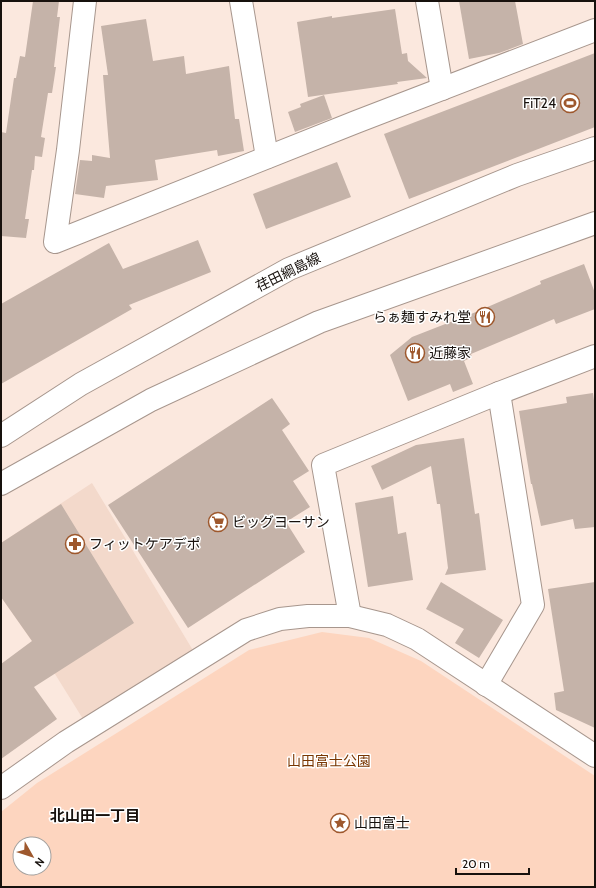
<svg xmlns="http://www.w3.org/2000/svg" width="596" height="888" font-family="Cabin,'Noto Sans JP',sans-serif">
  <rect width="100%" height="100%" fill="#fbe8de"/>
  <polygon fill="#f3d9cb" points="92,483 194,652 83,719 55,674 1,597 1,543"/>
  <path fill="#fdd5bf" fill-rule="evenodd" d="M322,632L369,638L421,661L595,776V887H1V812L37,783L249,650ZM20,844H44V868H20Z"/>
  <g fill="#c5b3a9">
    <polygon points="33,1 59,1 57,17 60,17 54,67 56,67 52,93 48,93 41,137 45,138 42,157 35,156 34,170 32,170 25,219 29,219 26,238 1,236 1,132 6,133 14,78 16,78 20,56 25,57"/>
    <polygon points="459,1 515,1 523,44 499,53 469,59"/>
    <polygon points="395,9 402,54 407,53 408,61 427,78 397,82 398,84 308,97 297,22 332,16 332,18"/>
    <polygon points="146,19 153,61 184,56 186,74 229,66 235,119 239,119 244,151 218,156 217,150 155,160 158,180 106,186 104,198 75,194 80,160 92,161 92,155 110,158 103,75 108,75 101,26"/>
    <polygon points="595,53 595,127 409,199 384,134"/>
    <polygon points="324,95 332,118 295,132 288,112 301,107 300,104"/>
    <polygon points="337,162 351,197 266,229 253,194"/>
    <polygon points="198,240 211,272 129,305 132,309 1,384 1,304 109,243 123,269"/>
    <polygon points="584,264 595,293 595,309 556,324 554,319 471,354 472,357 464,361 473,384 453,392 450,384 408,401 390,355 412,337 476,312 541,284 540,281"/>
    <polygon points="593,393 595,408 595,527 575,529 573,519 541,526 532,484 531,484 519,411 567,403 566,397"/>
    <polygon points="272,398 290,424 282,430 309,471 293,481 310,507 286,522 305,552 188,628 108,505"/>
    <polygon points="464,438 475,514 479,513 486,570 445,575 448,568 440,504 437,504 431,466 382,490 371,466 416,445"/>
    <polygon points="393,496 398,534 406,532 413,580 368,587 355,503"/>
    <polygon points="61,504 134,623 34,687 57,719 1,759 1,664 32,641 1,597 1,543"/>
    <polygon points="441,582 503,620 479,658 455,643 464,629 426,609"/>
    <polygon points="595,582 595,728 556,710 554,693 564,691 548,589"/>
  </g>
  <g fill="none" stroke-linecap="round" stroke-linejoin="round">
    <defs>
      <g id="minor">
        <polyline points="85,1 68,150 55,242 356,122 595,30"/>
        <polyline points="241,1 267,157"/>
        <polyline points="427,1 442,89"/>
        <polyline points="350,616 323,465 499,393 595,356"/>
        <polyline points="486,685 533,605 499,393"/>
        <polyline points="1,788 66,742 246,630 280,619 308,616 350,616 387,625 417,639 595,756"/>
      </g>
      <g id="secondary">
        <polyline points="1,436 81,384 289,269 517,175 595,148"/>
        <polyline points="1,484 151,400 319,322 595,223"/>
      </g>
    </defs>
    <use href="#minor" stroke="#a7968d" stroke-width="24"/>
    <use href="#secondary" stroke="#a7968d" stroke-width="24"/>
    <use href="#minor" stroke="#fff" stroke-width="22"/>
    <use href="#secondary" stroke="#fff" stroke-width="22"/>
  </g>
  <defs>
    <symbol id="stadium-ring" viewBox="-11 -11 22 22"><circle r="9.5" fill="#fff" stroke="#9e582d" stroke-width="1.5"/><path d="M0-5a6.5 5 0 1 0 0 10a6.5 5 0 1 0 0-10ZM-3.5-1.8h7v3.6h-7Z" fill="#9e582d"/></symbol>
    <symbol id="restaurant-ring" viewBox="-11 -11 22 22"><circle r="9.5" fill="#fff" stroke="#9e582d" stroke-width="1.5"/><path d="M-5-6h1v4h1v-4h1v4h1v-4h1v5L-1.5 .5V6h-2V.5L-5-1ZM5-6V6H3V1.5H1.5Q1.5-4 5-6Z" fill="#9e582d"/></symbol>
    <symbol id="supermarket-ring" viewBox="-11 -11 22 22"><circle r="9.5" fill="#fff" stroke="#9e582d" stroke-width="1.5"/><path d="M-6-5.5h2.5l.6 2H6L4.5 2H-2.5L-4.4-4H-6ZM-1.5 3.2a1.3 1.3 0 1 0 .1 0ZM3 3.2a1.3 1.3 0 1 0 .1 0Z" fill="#9e582d"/></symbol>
    <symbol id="pharmacy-ring" viewBox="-11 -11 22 22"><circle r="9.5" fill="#fff" stroke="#9e582d" stroke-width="1.5"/><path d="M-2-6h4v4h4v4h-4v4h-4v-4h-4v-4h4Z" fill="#9e582d"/></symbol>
    <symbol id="sight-ring" viewBox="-11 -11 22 22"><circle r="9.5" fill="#fff" stroke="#9e582d" stroke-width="1.5"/><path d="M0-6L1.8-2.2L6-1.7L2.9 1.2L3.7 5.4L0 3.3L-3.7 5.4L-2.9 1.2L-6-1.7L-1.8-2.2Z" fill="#9e582d"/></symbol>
  </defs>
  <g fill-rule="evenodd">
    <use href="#stadium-ring" x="559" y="92" width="22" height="22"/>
    <use href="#restaurant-ring" x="474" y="306" width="22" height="22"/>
    <use href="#restaurant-ring" x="404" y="342" width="22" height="22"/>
    <use href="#supermarket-ring" x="207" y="511" width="22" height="22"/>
    <use href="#pharmacy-ring" x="64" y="533" width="22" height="22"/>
    <use href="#sight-ring" x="329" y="812" width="22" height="22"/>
  </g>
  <g text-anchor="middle" stroke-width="3" stroke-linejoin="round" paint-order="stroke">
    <g font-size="14" fill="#17110d" stroke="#fff" text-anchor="start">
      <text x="556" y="108" text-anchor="end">FiT24</text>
      <text x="471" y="322" text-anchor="end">らぁ麺すみれ堂</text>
      <text x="429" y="358">近藤家</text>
      <text x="232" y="527">ビッグヨーサン</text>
      <text x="89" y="549">フィットケアデポ</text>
      <text x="354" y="828">山田富士</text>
    </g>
    <g font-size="14" fill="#17110d" stroke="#fff">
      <text transform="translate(288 272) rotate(-26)" y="5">荏田綱島線</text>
    </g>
    <g font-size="14" fill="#793601" stroke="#fff">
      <text x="329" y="766">山田富士公園</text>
    </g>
    <g font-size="15" font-weight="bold" fill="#17110d" stroke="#fff">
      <text x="95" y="821">北山田一丁目</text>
    </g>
  </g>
  <rect width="596" height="888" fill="none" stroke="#17110d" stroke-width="4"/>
  <g transform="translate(32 856) rotate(129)"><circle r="19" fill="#ffffff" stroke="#a2a09e"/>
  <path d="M0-3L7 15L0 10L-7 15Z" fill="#9e582d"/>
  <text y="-6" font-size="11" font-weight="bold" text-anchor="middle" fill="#17110d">N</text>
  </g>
  <path d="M456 868v6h73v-6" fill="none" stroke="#17110d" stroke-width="2"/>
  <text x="462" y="868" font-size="12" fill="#17110d" stroke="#ffffff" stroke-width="3" paint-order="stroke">20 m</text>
</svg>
